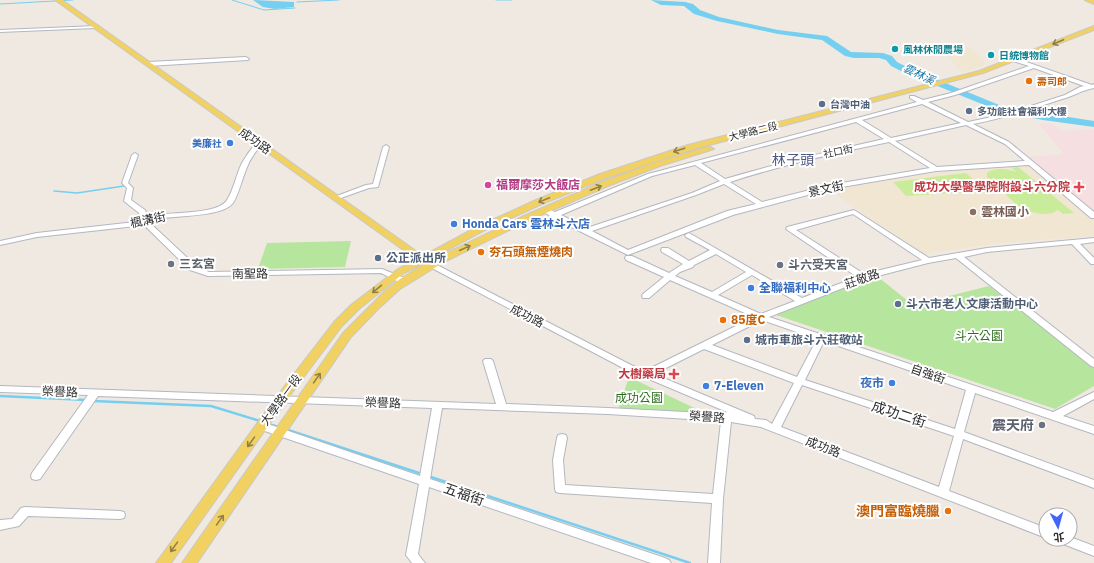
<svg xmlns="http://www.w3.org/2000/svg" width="1094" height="563" font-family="'IBM Plex Sans','Noto Sans TC',sans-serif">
  <rect width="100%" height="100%" fill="#efe9e1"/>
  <g fill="#f0e6d1">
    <polygon points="940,47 970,47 986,64 962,73"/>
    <polygon points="1029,165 1094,218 1094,236 999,243 924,254 851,205 830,190 946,171"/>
  </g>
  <polygon fill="#f5dfe0" points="1050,123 1062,131 1094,129 1094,212 1028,157 1064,154 1039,124"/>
  <g fill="#b6e59e">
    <polygon points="351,241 345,267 258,269 267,243"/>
    <polygon points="878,277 913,305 989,286 1094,368 1094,386 1055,409 770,313"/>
    <polygon points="629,377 707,414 617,413"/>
  </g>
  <g fill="#c9ec9a">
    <path d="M1018,167L1074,213L1063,214L1058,210C1047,218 1032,212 1020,208L987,177V173C996,167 1006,169 1016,172L1012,168Z"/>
    <polygon points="966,173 985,191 906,196 893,182"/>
  </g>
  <polygon fill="#75cff0" points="253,0 294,2 294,7 275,9 263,7"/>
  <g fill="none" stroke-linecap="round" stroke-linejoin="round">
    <g stroke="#75cff0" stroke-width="1">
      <polyline points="232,0 264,10 295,8"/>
      <polyline points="496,0 512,0"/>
      <polyline points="297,2 339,0"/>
      <polyline points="0,4 73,0"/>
    </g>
    <polyline stroke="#75cff0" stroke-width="1.5" points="54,191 77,193 124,186"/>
    <g stroke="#75cff0" stroke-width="2.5">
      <polyline points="0,396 87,400"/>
      <polyline points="93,401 211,406 260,421"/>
      <polyline points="268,424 279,427"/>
      <polyline points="285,429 422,474"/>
      <polyline points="428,476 690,563"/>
    </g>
    <polygon fill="#75cff0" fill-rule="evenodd" points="651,0 685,2 693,4 700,10 719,17 778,30 827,36 851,52 883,53 892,56 897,62 909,68 1004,107 1094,121 1094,127 1043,120 999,111 903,72 891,66 886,60 879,58 854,58 845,56 822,40 778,34 717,21 694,14 684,6 661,5"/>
    <defs>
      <g id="minor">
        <polygon points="97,26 97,27 95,28 0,32 0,30"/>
        <polygon points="246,57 249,59 248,60 148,66 145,64 148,62"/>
        <path d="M1015,58L1092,85L1094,84V88C1082,90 1074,96 1062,99C1033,109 1003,118 973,124L1009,142L1094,212V218H1091L1029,165L936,171L830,189L733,215L628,255L551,217L542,210L546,208L555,212L648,174L917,102L910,98V96H914L923,100L951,93L1029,66L1013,61L1012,60ZM1034,68L1084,86L1080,87L1065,95L1006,114L968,122L928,102L955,95ZM922,104L961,123L891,138L862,120ZM856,122L884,139C831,151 778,163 725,179L701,163ZM966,125L1005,144L1025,161L937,167L895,141ZM889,142L930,168L830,185L762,202L730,182C782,165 835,153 889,142ZM695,165L720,181L692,193L587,228L561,215L652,176ZM724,184L756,204L727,211L628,250L592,231L696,195Z"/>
        <path d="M258,142L261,144C257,151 251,157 248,165C243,175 239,194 233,203C221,219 168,214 149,221L150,223L196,266L209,272L382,269L407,279L408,281L407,283H401L381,273L208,276L190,270L143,224L136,226L37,237L0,245V241L37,233L135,222L141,219L139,213L124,201L127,188L122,183L132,155L135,153L138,155L128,183L133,188L131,200L145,210L148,217C164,211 218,216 227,200C234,189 236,175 242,163C246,156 251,149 256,143Z"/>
        <polygon points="386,145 389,147 378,187 369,188 338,199 334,199 333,198 334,197 366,185 373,184 383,147"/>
        <path d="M854,210L929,258L987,248L1094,238V242L1080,244L1094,258V264H1091L1072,244L987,252L964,257L1094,359V367L1091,366L956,258L928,263L866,279L769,317L1053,412L1094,392V399L1063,416L1094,426V434L975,393L964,432L1094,480V488L963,439L949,491L1046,528V538L761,427L731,422L723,499L720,563H708L712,503L560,493L556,492L555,489L553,460L557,438L558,435L562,434L566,435L567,438L563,460L565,485L713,494L721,421L608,414L442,408L430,479L665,558L669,560L671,563H651L429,487L418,554L425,563H412L406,555L419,484L259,429L257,426L259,423L262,422L265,423L420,476L432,408L98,396L40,479L36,480L32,479L31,476L32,473L88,395L0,392V386L496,404L483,361L485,359H491L493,361L506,404L608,408L724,414L727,412L625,369L426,265L427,263H433L631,365L645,371L754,317L670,280L649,298H643L642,296L643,294L664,277L626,260L625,258L626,256H632L669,273L683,264L662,252L661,250L662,248H668L689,261L710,250L686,237L685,235L689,233L802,298L857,277L786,229L787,227ZM853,214L922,260L864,274L796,230ZM716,254L746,272L712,292L675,276L680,272L693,267L694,265ZM752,275L795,301L761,314L718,295ZM762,320L817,339L797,377L712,345ZM824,341L966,390L955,429L805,380ZM704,349L794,383L772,424L766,420L755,419L754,416L654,374ZM802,385L954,436L939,487L781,427Z"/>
        <polygon points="25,507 120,511 124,512 125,515 124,518 120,519 28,516 19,526 0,530 0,520 12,519 21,508"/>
        <polygon points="1070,537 1094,546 1094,556 1058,542 1056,539 1070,539"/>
      </g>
      <g id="major">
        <polygon points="55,0 62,0 423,256 477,227 536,200 600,174 688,145 979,71 1094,26 1094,30 983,73 694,149 606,178 542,204 483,231 429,260 430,261 526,215 602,182 654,163 707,147 710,147 714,149 660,166 608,186 532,219 444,262 400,289 378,309 351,337 197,563 182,563 343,333 385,291 400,279 423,265 422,264 404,273 359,309 342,326 285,402 171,563 156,563 277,396 334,322 351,305 398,269 416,259"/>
        <polygon points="1085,0 1094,0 1094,4"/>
      </g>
    </defs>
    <use href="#minor" stroke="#b4b7c1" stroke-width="2"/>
    <use href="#major" stroke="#c9c9c9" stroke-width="2"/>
    <use href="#minor" fill="#fff" fill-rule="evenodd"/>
    <use href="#major" fill="#f2d163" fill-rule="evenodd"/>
  </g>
  <defs><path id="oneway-shaft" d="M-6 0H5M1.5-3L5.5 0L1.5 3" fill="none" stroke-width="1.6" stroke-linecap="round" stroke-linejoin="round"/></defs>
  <g stroke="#908048">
    <use href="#oneway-shaft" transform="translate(1058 42) rotate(157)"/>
    <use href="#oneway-shaft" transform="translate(679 150) rotate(162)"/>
    <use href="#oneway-shaft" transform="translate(596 188) rotate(-21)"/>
    <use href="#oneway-shaft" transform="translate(544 200) rotate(158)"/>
    <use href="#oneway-shaft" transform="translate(465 248) rotate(-25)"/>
    <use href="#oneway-shaft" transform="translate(377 289) rotate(141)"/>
    <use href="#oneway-shaft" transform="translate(317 378) rotate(-55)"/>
    <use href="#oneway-shaft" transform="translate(251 442) rotate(126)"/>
    <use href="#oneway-shaft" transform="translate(220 520) rotate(-55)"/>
    <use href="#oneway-shaft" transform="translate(174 547) rotate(126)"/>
  </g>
  <g fill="#0f9aa8" stroke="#fff" stroke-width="1.5">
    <circle cx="895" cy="49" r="4"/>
    <circle cx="991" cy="55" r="4"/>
  </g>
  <g fill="#e8710a" stroke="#fff" stroke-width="1.5">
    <circle cx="1029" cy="81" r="4"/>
    <circle cx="481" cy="252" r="4"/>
    <circle cx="723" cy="320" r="4"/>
    <circle cx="948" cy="511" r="4"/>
  </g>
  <g fill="#5c6f8a" stroke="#fff" stroke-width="1.5">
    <circle cx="822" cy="104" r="4"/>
    <circle cx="969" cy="111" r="4"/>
    <circle cx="378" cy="258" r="4"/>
    <circle cx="898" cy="304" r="4"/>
    <circle cx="747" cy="340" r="4"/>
  </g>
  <g fill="#3f7fe0" stroke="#fff" stroke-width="1.5">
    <circle cx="230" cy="143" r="4"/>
    <circle cx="454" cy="224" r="4"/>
    <circle cx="751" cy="288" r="4"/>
    <circle cx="892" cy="383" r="4"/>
    <circle cx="706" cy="386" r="4"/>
  </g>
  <circle fill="#d1479c" stroke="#fff" stroke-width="1.5" cx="488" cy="185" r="4"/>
  <g fill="#e0444e" stroke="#fff" stroke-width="1.5">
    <path d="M1077 181h4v4h4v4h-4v4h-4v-4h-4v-4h4z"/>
    <path d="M672 368h4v4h4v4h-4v4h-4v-4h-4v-4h4z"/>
  </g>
  <circle fill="#8d6e63" stroke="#fff" stroke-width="1.5" cx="973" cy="212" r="4"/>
  <g fill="#6b7280" stroke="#fff" stroke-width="1.5">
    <circle cx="171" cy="264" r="4"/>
    <circle cx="780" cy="265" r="4"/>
    <circle cx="1042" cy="425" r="4"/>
  </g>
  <g text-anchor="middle" stroke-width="4" stroke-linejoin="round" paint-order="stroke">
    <g font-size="10" font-weight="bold" fill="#0d838f" stroke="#fff" text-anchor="start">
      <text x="903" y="53">風林休閒農場</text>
      <text x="999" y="59">日統博物館</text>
    </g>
    <g font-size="10" font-weight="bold" fill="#c56008" stroke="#fff" text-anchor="start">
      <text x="1037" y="85">壽司郎</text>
    </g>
    <g font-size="10" font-weight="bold" fill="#4e5e75" stroke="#fff" text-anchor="start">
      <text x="830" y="108">台灣中油</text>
      <text x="977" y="115">多功能社會福利大樓</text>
    </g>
    <g font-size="10" fill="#2e2e2e" stroke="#fff">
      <text transform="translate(753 131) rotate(-14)" y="4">大學路二段</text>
      <text transform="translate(838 151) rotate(-12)" y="4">社口街</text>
    </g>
    <g font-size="10" font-weight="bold" fill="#366cbe" stroke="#fff" text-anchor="end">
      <text x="222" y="147">美廉社</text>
    </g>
    <g font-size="11" font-style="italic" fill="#0d6fa3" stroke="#fff">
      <text transform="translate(919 74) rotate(25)" y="4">雲林溪</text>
    </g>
    <g font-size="12" fill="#2e2e2e" stroke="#fff">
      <text transform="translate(255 141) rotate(35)" y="4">成功路</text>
      <text transform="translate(826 189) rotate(-12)" y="4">景文街</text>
      <text transform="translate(148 220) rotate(-12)" y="4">楓溝街</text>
      <text transform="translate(250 274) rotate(-1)" y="4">南聖路</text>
      <text transform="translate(862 279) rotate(-19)" y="4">莊敬路</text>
      <text transform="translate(527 316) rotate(27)" y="4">成功路</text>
      <text transform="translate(928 374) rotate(19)" y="4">自強街</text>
      <text transform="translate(60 392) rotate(2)" y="4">榮譽路</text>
      <text transform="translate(281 400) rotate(-54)" y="4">大學路一段</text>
      <text transform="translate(383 403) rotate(2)" y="4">榮譽路</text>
      <text transform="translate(707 417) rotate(4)" y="4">榮譽路</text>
      <text transform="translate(823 447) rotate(21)" y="4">成功路</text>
    </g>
    <g font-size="12" font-weight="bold" fill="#b23c85" stroke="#fff" text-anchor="start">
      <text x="496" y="189">福爾摩莎大飯店</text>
    </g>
    <g font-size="12" font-weight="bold" fill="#be3a42" stroke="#fff" text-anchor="end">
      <text x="1070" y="191">成功大學醫學院附設斗六分院</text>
      <text x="666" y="378">大樹藥局</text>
    </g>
    <g font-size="12" font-weight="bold" fill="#785e54" stroke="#fff" text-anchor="start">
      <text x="981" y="216">雲林國小</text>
    </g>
    <g font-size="12" font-weight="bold" fill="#366cbe" stroke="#fff" text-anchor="start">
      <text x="462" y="228">Honda Cars 雲林斗六店</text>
      <text x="759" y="292">全聯福利中心</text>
      <text x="884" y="387" text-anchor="end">夜市</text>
      <text x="714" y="390">7-Eleven</text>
    </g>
    <g font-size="12" font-weight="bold" fill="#c56008" stroke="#fff" text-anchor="start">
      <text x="489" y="256">夯石頭無煙燒肉</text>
      <text x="731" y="324">85度C</text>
    </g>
    <g font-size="12" font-weight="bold" fill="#4e5e75" stroke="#fff" text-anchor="start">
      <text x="386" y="262">公正派出所</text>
      <text x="906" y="308">斗六市老人文康活動中心</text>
      <text x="755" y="344">城市車旅斗六莊敬站</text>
    </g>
    <g font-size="12" font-weight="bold" fill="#5b616d" stroke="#fff" text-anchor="start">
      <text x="179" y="268">三玄宮</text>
      <text x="788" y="269">斗六受天宮</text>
    </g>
    <g font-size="12" fill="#2c6e1b" stroke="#fff">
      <text x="979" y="340">斗六公園</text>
      <text x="639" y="402">成功公園</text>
    </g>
    <g font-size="14" fill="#4d5680" stroke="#fff">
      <text x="793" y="165">林子頭</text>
    </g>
    <g font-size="14" fill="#2e2e2e" stroke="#fff">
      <text transform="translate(899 414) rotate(18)" y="5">成功二街</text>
      <text transform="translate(464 494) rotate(19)" y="5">五福街</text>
    </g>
    <g font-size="14" font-weight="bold" fill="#5b616d" stroke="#fff" text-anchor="end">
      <text x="1034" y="430">震天府</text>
    </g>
    <g font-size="14" font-weight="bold" fill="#c56008" stroke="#fff" text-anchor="end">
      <text x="940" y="516">澳門富臨燒臘</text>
    </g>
  </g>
  <g transform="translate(1058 527) rotate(174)"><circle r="19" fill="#ffffff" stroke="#ababab"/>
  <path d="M0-3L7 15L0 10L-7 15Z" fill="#4264fb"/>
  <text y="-6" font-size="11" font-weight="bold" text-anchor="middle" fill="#2e2e2e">北</text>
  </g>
</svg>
